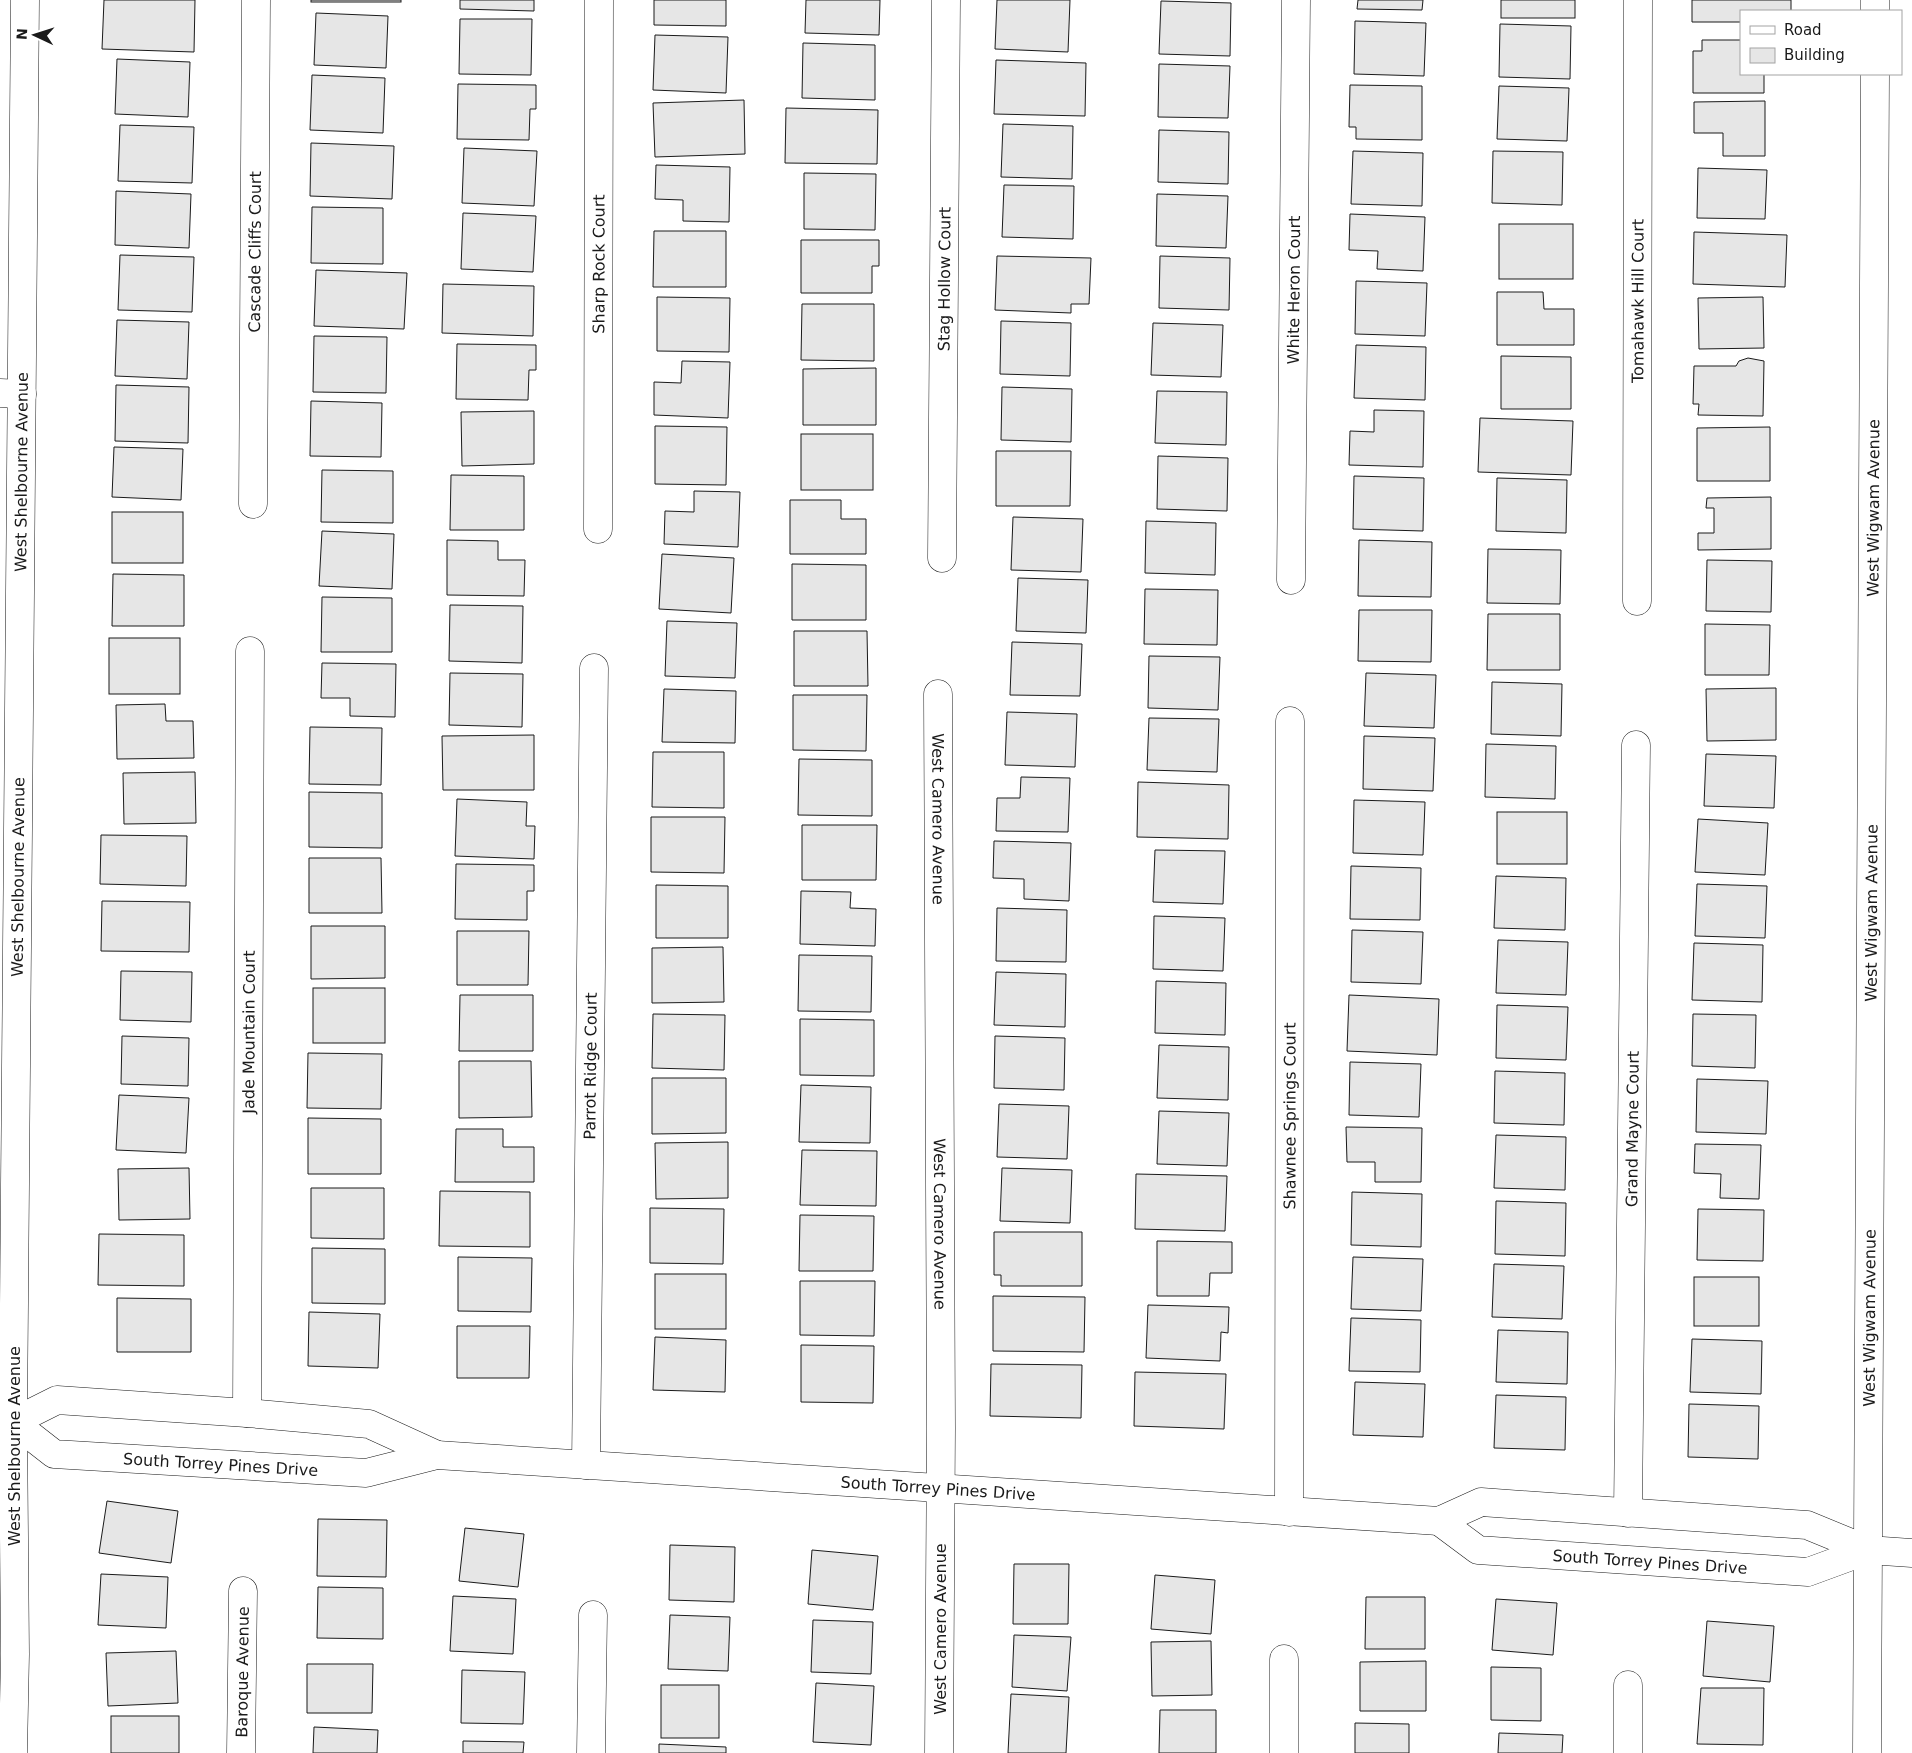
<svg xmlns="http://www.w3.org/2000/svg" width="1912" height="1753" font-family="'DejaVu Sans',sans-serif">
  <rect width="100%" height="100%" fill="#fff"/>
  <g fill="#e6e6e6" stroke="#1a1a1a">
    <polygon points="104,0 195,0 194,52 102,49"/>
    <rect x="311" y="0" width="90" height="2"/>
    <polygon points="460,0 534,0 534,11 460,9"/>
    <polygon points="654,0 726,0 726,26 654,25"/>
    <polygon points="806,0 880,0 879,35 805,33"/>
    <polygon points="997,0 1070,0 1068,52 995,49"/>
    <polygon points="1358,0 1423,0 1422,10 1357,9"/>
    <rect x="1501" y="0" width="74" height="18"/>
    <polygon points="1692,0 1791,0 1791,11 1741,11 1741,22 1692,22"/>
    <polygon points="1161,1 1231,3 1230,56 1159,54"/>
    <polygon points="316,13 388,16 386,68 314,65"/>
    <polygon points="460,19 532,19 531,75 459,74"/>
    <polygon points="1355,21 1426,23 1424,76 1354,74"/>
    <polygon points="1500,24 1571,26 1570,79 1499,77"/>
    <polygon points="655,35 728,37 726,93 653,90"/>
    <polygon points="1702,40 1741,40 1741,74 1764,74 1764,93 1693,93 1693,51 1702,51"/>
    <polygon points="803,43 875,45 875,100 802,98"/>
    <polygon points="117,59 190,62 188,117 115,114"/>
    <polygon points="996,60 1086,63 1085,116 994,114"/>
    <polygon points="1159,64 1230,66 1228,118 1158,117"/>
    <polygon points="312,75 385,78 383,133 310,130"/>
    <polygon points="458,84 536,85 536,109 530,109 529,140 457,139"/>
    <polygon points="1350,85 1422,86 1422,140 1356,139 1356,127 1349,127"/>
    <polygon points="1499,86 1569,88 1567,141 1497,139"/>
    <polygon points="744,100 745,154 655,157 653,103"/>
    <polygon points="1765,101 1765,156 1723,156 1723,133 1694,133 1694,102"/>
    <polygon points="786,108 878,110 877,164 785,163"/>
    <polygon points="1003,124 1073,126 1072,179 1001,177"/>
    <polygon points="120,125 194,127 192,183 118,181"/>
    <polygon points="1159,130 1229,132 1228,184 1158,182"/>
    <polygon points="311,143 394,146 392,199 310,196"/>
    <polygon points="464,148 537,151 534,206 462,203"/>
    <polygon points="1353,151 1423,153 1422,206 1351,204"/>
    <polygon points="1493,151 1563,152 1562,205 1492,203"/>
    <polygon points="656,165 730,167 729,222 683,221 683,200 655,199"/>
    <polygon points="1698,168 1767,170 1765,219 1697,218"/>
    <polygon points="804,173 876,174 875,230 804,229"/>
    <polygon points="1004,185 1074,186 1073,239 1002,237"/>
    <polygon points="116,191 191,194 189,248 115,245"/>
    <polygon points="1157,194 1228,196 1226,248 1156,246"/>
    <polygon points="312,207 383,208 383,264 311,263"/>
    <polygon points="463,213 536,216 533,272 461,269"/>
    <polygon points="1350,214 1425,217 1423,271 1377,269 1378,251 1349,250"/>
    <rect x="1499" y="224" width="74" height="55"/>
    <polygon points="654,231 726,231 726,287 653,287"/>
    <polygon points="1694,232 1787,235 1785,287 1693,284"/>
    <polygon points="801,240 879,240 879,266 872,266 872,293 801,293"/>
    <polygon points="120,255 194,257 192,312 118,310"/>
    <polygon points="997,256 1091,258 1089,304 1071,304 1071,313 995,310"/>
    <polygon points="1160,256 1230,258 1229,310 1159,308"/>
    <polygon points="316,270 407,273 404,329 314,326"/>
    <polygon points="1356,281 1427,283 1425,336 1355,334"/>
    <polygon points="443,284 534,286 533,336 442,333"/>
    <polygon points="1497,292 1543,292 1544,309 1574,309 1574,345 1497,345"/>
    <polygon points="657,297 730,298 729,352 657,351"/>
    <polygon points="1763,297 1764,348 1699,349 1698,298"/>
    <polygon points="802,304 874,304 874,361 801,360"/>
    <polygon points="117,320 189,322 187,379 115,376"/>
    <polygon points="1001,321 1071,323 1070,376 1000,374"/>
    <polygon points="1153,323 1223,325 1221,377 1151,375"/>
    <polygon points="314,336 387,337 386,393 313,392"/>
    <polygon points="457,344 536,345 536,370 529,370 528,400 456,399"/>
    <polygon points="1356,345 1426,347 1425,400 1354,398"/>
    <polygon points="1501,356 1571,357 1571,409 1501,409"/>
    <polygon points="1748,358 1764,361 1763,416 1698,415 1699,404 1693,404 1694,366 1736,366 1739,361"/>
    <polygon points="682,361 730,362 728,418 654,415 654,382 681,383"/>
    <polygon points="876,368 876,425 803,425 803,369"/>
    <polygon points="116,385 189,387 188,443 115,441"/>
    <polygon points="1002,387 1072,389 1071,442 1001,440"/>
    <polygon points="1157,391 1227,392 1226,445 1155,443"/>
    <polygon points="311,401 382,403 381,457 310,456"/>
    <polygon points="1374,410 1424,411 1423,467 1349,465 1350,431 1374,432"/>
    <polygon points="534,411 534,464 462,466 461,412"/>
    <polygon points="1480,418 1573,421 1571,475 1478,472"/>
    <polygon points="655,426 727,427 726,485 655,484"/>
    <polygon points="1770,427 1770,481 1697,481 1697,428"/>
    <rect x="801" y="434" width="72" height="56"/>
    <polygon points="114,447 183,449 181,500 112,497"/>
    <polygon points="996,451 1071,451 1070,506 996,506"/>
    <polygon points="1158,456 1228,458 1227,511 1157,509"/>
    <polygon points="322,470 393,471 393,523 321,522"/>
    <polygon points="451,475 524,476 524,530 450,530"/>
    <polygon points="1354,476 1424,478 1423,531 1353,529"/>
    <polygon points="1497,478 1567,480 1566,533 1496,531"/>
    <polygon points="694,491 740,492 738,547 664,544 665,511 694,512"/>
    <polygon points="1771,497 1771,549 1698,550 1698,533 1714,533 1714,508 1706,508 1707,498"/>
    <polygon points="790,500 841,500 841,519 866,519 866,554 790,554"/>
    <rect x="112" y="512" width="71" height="51"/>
    <polygon points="1013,517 1083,519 1081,572 1011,570"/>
    <polygon points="1146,521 1216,523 1215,575 1145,573"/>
    <polygon points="322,531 394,534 392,589 319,586"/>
    <polygon points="447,540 498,541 498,560 525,560 524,596 447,595"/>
    <polygon points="1359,540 1432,542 1431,597 1358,596"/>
    <polygon points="1488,549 1561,550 1560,604 1487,603"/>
    <polygon points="662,554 734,558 731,613 659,609"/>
    <polygon points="1707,560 1772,561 1771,612 1706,611"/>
    <polygon points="792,564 866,565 866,620 792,620"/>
    <polygon points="113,574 184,575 184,626 112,626"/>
    <polygon points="1018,578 1088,580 1086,633 1016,631"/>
    <polygon points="1145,589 1218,590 1217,645 1144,644"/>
    <polygon points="322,597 392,598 392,652 321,652"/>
    <polygon points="450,605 523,606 522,663 449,661"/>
    <polygon points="1359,610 1432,610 1431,662 1358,661"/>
    <polygon points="1488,614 1560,614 1560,670 1487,670"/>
    <polygon points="667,621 737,623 735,678 665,676"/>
    <polygon points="1705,624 1770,625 1769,675 1705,675"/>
    <polygon points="794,631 867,631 868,686 794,686"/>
    <rect x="109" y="638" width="71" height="56"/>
    <polygon points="1012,642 1082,644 1080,696 1010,695"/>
    <polygon points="1149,656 1220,657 1218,710 1148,708"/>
    <polygon points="322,663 396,664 395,717 350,716 350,698 321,698"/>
    <polygon points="450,673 523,674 522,727 449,725"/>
    <polygon points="1366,673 1436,675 1434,728 1364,726"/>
    <polygon points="1492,682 1562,684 1561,736 1491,734"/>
    <polygon points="1776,688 1776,740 1707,741 1706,689"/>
    <polygon points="664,689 736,691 735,743 662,742"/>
    <polygon points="793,695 867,695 866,751 793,750"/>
    <polygon points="165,704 166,721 193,721 194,758 117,759 116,705"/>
    <polygon points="1007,712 1077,714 1075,767 1005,765"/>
    <polygon points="1149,718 1219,719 1217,772 1147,770"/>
    <polygon points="310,727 382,728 381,785 309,784"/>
    <polygon points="534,735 534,790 443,790 442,736"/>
    <polygon points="1364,736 1435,738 1433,791 1363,789"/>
    <polygon points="1486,744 1556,746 1555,799 1485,797"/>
    <polygon points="653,752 724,752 724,808 652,807"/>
    <polygon points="1706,754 1776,756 1774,808 1704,806"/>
    <polygon points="799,759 872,760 872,816 798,815"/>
    <polygon points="195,772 196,823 124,824 123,773"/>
    <polygon points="1021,777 1070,778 1068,832 996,831 997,798 1020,798"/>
    <polygon points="1138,782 1229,785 1228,839 1137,837"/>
    <polygon points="309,792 382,793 382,848 309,847"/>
    <polygon points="457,799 527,802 526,826 535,826 534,859 455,856"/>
    <polygon points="1354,800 1425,802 1423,855 1353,853"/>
    <rect x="1497" y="812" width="70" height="52"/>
    <polygon points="651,817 725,817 724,873 651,872"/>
    <polygon points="1698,819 1768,823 1765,875 1695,872"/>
    <polygon points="802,825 877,825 876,880 802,880"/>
    <polygon points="101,835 187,836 186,886 100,884"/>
    <polygon points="994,841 1071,843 1069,901 1024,899 1024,879 993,878"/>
    <polygon points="1155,850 1225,851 1223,904 1153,902"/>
    <polygon points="309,858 381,858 382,913 309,913"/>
    <polygon points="456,864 534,865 534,891 527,891 527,920 455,919"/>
    <polygon points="1351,866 1421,868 1420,920 1350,919"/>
    <polygon points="1496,876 1566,878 1565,930 1494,928"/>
    <polygon points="1697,884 1767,886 1765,938 1695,936"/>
    <polygon points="656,885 728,886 728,938 656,938"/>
    <polygon points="801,891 851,892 850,908 876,909 875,946 800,944"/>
    <polygon points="102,901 190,902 189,952 101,951"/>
    <polygon points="997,908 1067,910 1066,962 996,961"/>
    <polygon points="1154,916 1225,918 1223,971 1153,969"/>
    <polygon points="311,926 385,926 385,978 311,979"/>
    <polygon points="1352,930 1423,932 1421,984 1351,982"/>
    <polygon points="457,931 529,931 528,985 457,985"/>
    <polygon points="1498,940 1568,942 1566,995 1496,993"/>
    <polygon points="1694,943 1763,945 1762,1002 1692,1000"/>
    <polygon points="723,947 724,1002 652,1003 652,948"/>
    <polygon points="799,955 872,956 871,1012 798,1011"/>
    <polygon points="121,971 192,972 191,1022 120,1020"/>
    <polygon points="996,972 1066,974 1065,1027 994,1025"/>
    <polygon points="1156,981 1226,983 1225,1035 1155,1033"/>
    <rect x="313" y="988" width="72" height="55"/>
    <polygon points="460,995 533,995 533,1051 459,1051"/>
    <polygon points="1349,995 1439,999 1437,1055 1347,1051"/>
    <polygon points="1497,1005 1568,1007 1566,1060 1496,1058"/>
    <polygon points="653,1014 725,1015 724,1070 652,1068"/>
    <polygon points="1693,1014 1756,1015 1755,1068 1692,1066"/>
    <polygon points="800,1019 874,1020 874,1076 800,1075"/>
    <polygon points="122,1036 189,1038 188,1086 121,1084"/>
    <polygon points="995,1036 1065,1038 1064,1090 994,1088"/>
    <polygon points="1159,1045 1229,1047 1228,1100 1157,1098"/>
    <polygon points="308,1053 382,1054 381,1109 307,1108"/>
    <polygon points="459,1061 531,1061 532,1117 459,1118"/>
    <polygon points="1350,1062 1421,1064 1419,1117 1349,1115"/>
    <polygon points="1495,1071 1565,1073 1564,1125 1494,1123"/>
    <polygon points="652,1078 726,1078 726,1133 652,1134"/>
    <polygon points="1697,1079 1768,1081 1766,1134 1696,1132"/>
    <polygon points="801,1085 871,1087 870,1143 799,1142"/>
    <polygon points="119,1095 189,1098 186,1153 116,1150"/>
    <polygon points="999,1104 1069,1106 1067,1159 997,1157"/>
    <polygon points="1159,1111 1229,1113 1227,1166 1157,1164"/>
    <polygon points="308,1118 381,1119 381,1174 308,1174"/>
    <polygon points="1346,1127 1422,1128 1421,1182 1375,1182 1375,1162 1347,1162"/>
    <polygon points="456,1129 503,1129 503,1147 534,1147 534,1182 455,1182"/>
    <polygon points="1496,1135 1566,1137 1565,1190 1494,1188"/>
    <polygon points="728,1142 728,1198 656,1199 655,1143"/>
    <polygon points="1695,1144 1761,1145 1759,1199 1720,1198 1721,1174 1694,1173"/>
    <polygon points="802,1150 877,1151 876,1206 800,1205"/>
    <polygon points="189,1168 190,1219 119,1220 118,1169"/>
    <polygon points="1002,1168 1072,1170 1070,1223 1000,1221"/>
    <polygon points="1136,1174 1227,1176 1225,1231 1135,1229"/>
    <polygon points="311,1188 384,1188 384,1239 311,1238"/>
    <polygon points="440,1191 530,1192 530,1247 439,1246"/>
    <polygon points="1352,1192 1422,1194 1421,1247 1351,1245"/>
    <polygon points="1496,1201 1566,1203 1565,1256 1495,1254"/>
    <polygon points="650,1208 724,1209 723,1264 650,1263"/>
    <polygon points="1698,1209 1764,1210 1763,1261 1697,1260"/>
    <polygon points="800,1215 874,1216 873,1271 799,1271"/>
    <polygon points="994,1232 1082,1232 1082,1286 1001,1286 1001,1275 994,1275"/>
    <polygon points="99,1234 184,1235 184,1286 98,1285"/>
    <polygon points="1157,1241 1232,1242 1232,1273 1210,1273 1209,1296 1157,1296"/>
    <polygon points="312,1248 385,1249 385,1304 312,1303"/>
    <polygon points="458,1257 532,1258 531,1312 458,1311"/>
    <polygon points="1353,1257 1423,1259 1421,1311 1351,1309"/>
    <polygon points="1494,1264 1564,1266 1562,1319 1492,1317"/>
    <rect x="655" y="1274" width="71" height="55"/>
    <rect x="1694" y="1277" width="65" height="49"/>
    <polygon points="800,1281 875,1281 874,1336 800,1335"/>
    <polygon points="993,1296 1085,1297 1084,1352 993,1351"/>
    <polygon points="117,1298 191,1299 191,1352 117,1352"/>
    <polygon points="1148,1305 1229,1307 1228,1333 1221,1332 1220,1361 1146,1358"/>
    <polygon points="309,1312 380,1314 378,1368 308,1366"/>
    <polygon points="1351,1318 1421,1320 1420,1372 1349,1371"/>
    <polygon points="457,1326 530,1326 529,1378 457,1378"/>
    <polygon points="1498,1330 1568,1332 1567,1384 1496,1382"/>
    <polygon points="655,1337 726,1340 725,1392 653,1390"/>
    <polygon points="1692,1339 1762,1341 1761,1394 1690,1392"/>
    <polygon points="801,1345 874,1346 873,1403 801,1402"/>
    <polygon points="991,1364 1082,1365 1081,1418 990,1416"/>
    <polygon points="1135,1372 1226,1374 1224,1429 1134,1426"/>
    <polygon points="1355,1382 1425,1384 1423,1437 1353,1435"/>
    <polygon points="1496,1395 1566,1397 1565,1450 1494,1448"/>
    <polygon points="1689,1404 1759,1406 1758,1459 1688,1457"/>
    <polygon points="107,1501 178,1511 171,1563 99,1553"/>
    <polygon points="318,1519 387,1520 386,1577 317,1576"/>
    <polygon points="465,1528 524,1534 518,1587 459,1581"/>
    <polygon points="670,1545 735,1547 734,1602 669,1600"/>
    <polygon points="812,1550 878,1556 873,1610 808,1604"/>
    <polygon points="1014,1564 1069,1564 1068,1624 1013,1624"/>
    <polygon points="101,1574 168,1577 166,1628 98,1625"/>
    <polygon points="1155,1575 1215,1580 1211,1634 1151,1629"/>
    <polygon points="318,1587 383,1588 383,1639 317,1638"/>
    <polygon points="453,1596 516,1599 513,1654 450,1651"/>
    <polygon points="1366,1597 1425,1597 1425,1649 1365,1649"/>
    <polygon points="1496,1599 1557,1603 1553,1655 1492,1650"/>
    <polygon points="670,1615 730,1617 728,1671 668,1669"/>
    <polygon points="813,1620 873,1622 871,1674 811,1672"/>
    <polygon points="1707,1621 1774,1626 1770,1682 1703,1676"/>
    <polygon points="1014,1635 1071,1637 1067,1691 1012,1687"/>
    <polygon points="1211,1641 1212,1695 1152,1696 1151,1642"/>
    <polygon points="176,1651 178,1703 108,1706 106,1653"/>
    <polygon points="1426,1661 1426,1711 1360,1711 1360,1662"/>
    <polygon points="307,1664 373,1664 372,1713 307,1713"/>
    <polygon points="1491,1667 1541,1668 1541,1721 1491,1720"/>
    <polygon points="462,1670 525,1672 523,1724 461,1723"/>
    <polygon points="816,1683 874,1686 871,1745 813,1742"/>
    <rect x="661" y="1685" width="58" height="53"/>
    <polygon points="1701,1688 1764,1688 1763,1745 1697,1744"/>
    <polygon points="1011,1694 1069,1697 1066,1753 1008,1753"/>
    <polygon points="1160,1710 1216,1710 1216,1753 1159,1753"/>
    <rect x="111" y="1716" width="68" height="37"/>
    <polygon points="1355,1723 1409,1724 1409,1753 1355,1753"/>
    <polygon points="314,1727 378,1730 377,1753 313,1753"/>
    <polygon points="1499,1733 1563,1735 1562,1753 1498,1753"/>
    <polygon points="463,1741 524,1742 523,1753 463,1753"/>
    <polygon points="659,1744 726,1747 726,1753 659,1753"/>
  </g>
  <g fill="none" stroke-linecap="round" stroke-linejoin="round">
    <defs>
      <g id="street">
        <polyline points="0,393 22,394"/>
        <path id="s1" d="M253,504L256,0"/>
        <path id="s2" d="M598,529L599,0"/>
        <path id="s3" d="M942,558L946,0"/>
        <path id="s4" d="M1291,580L1296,0"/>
        <path id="s5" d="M1637,601L1638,0"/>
        <path id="s6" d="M938,694L941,1428L939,1753"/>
        <path id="s7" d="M247,1413L250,651"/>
        <path id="s8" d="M586,1465L594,668"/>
        <path id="s9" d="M1289,1512L1290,721"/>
        <path id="s10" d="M1628,1513L1636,745"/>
        <path id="s11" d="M241,1753L243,1591"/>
        <polyline points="591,1753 593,1615"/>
        <polyline points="1284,1753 1284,1659"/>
        <polyline points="1628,1753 1628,1685"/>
      </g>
      <g id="secondary">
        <polyline points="1875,11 1875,0"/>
        <polyline points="0,1421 13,1422 57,1400 247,1413 369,1424 437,1455"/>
        <path id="s12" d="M13,1422L54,1454L366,1473L437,1455L1439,1521L1481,1502L1807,1525L1868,1550L1912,1553"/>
        <path id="s13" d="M1439,1521L1478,1550L1808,1572L1868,1550"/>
        <path id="s14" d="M13,1753L15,1654L13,1422L25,0"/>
        <path id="s15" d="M1867,1753L1875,74"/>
      </g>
    </defs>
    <use href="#street" stroke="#1a1a1a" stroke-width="29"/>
    <use href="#secondary" stroke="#1a1a1a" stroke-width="29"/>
    <use href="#street" stroke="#fff" stroke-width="28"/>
    <use href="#secondary" stroke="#fff" stroke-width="28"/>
  </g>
  <g text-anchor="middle" stroke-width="4" stroke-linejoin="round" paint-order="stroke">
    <g font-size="16" fill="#1a1a1a" stroke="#fff">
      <text dy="6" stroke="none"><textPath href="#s1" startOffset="252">Cascade Cliffs Court</textPath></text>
      <text dy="6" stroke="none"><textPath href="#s2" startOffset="265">Sharp Rock Court</textPath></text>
      <text dy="6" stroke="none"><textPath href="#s3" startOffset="279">Stag Hollow Court</textPath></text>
      <text dy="6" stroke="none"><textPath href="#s4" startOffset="290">White Heron Court</textPath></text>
      <text dy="6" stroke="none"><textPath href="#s5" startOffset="300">Tomahawk Hill Court</textPath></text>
      <text dy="6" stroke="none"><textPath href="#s14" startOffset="1281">West Shelbourne Avenue</textPath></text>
      <text dy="6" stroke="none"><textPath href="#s15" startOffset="1245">West Wigwam Avenue</textPath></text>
      <text dy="6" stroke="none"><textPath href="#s6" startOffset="125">West Camero Avenue</textPath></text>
      <text dy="6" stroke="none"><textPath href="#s14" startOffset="876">West Shelbourne Avenue</textPath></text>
      <text dy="6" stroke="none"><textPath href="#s15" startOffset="840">West Wigwam Avenue</textPath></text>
      <text dy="6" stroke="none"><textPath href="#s7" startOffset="381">Jade Mountain Court</textPath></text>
      <text dy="6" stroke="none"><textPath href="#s8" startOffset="399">Parrot Ridge Court</textPath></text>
      <text dy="6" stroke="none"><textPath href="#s9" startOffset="396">Shawnee Springs Court</textPath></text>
      <text dy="6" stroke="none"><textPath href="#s10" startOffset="384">Grand Mayne Court</textPath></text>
      <text dy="6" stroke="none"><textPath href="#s6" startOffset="530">West Camero Avenue</textPath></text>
      <text dy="6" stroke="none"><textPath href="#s15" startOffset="435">West Wigwam Avenue</textPath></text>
      <text transform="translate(14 1446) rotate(-90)" y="6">West Shelbourne Avenue</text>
      <text dy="6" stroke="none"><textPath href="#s12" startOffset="219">South Torrey Pines Drive</textPath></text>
      <text dy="6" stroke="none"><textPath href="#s12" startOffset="940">South Torrey Pines Drive</textPath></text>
      <text dy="6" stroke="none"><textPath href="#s13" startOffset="221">South Torrey Pines Drive</textPath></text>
      <text transform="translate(940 1629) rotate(-90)" y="6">West Camero Avenue</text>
      <text dy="6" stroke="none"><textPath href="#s11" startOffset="81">Baroque Avenue</textPath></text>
    </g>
  </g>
  <rect x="1740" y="10" width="162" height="65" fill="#ffffff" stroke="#a3a3a3"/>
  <rect x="1750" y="26" width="25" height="8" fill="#ffffff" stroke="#a3a3a3"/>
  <text x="1784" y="35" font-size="15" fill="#1a1a1a">Road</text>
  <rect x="1750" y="48" width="25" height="15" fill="#e6e6e6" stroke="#a3a3a3"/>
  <text x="1784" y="60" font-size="15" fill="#1a1a1a">Building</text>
  <g transform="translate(35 35) rotate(274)" stroke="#ffffff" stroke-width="4" paint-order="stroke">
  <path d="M0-4L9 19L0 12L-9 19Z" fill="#1a1a1a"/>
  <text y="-8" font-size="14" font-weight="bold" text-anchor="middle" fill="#1a1a1a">N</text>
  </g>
</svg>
